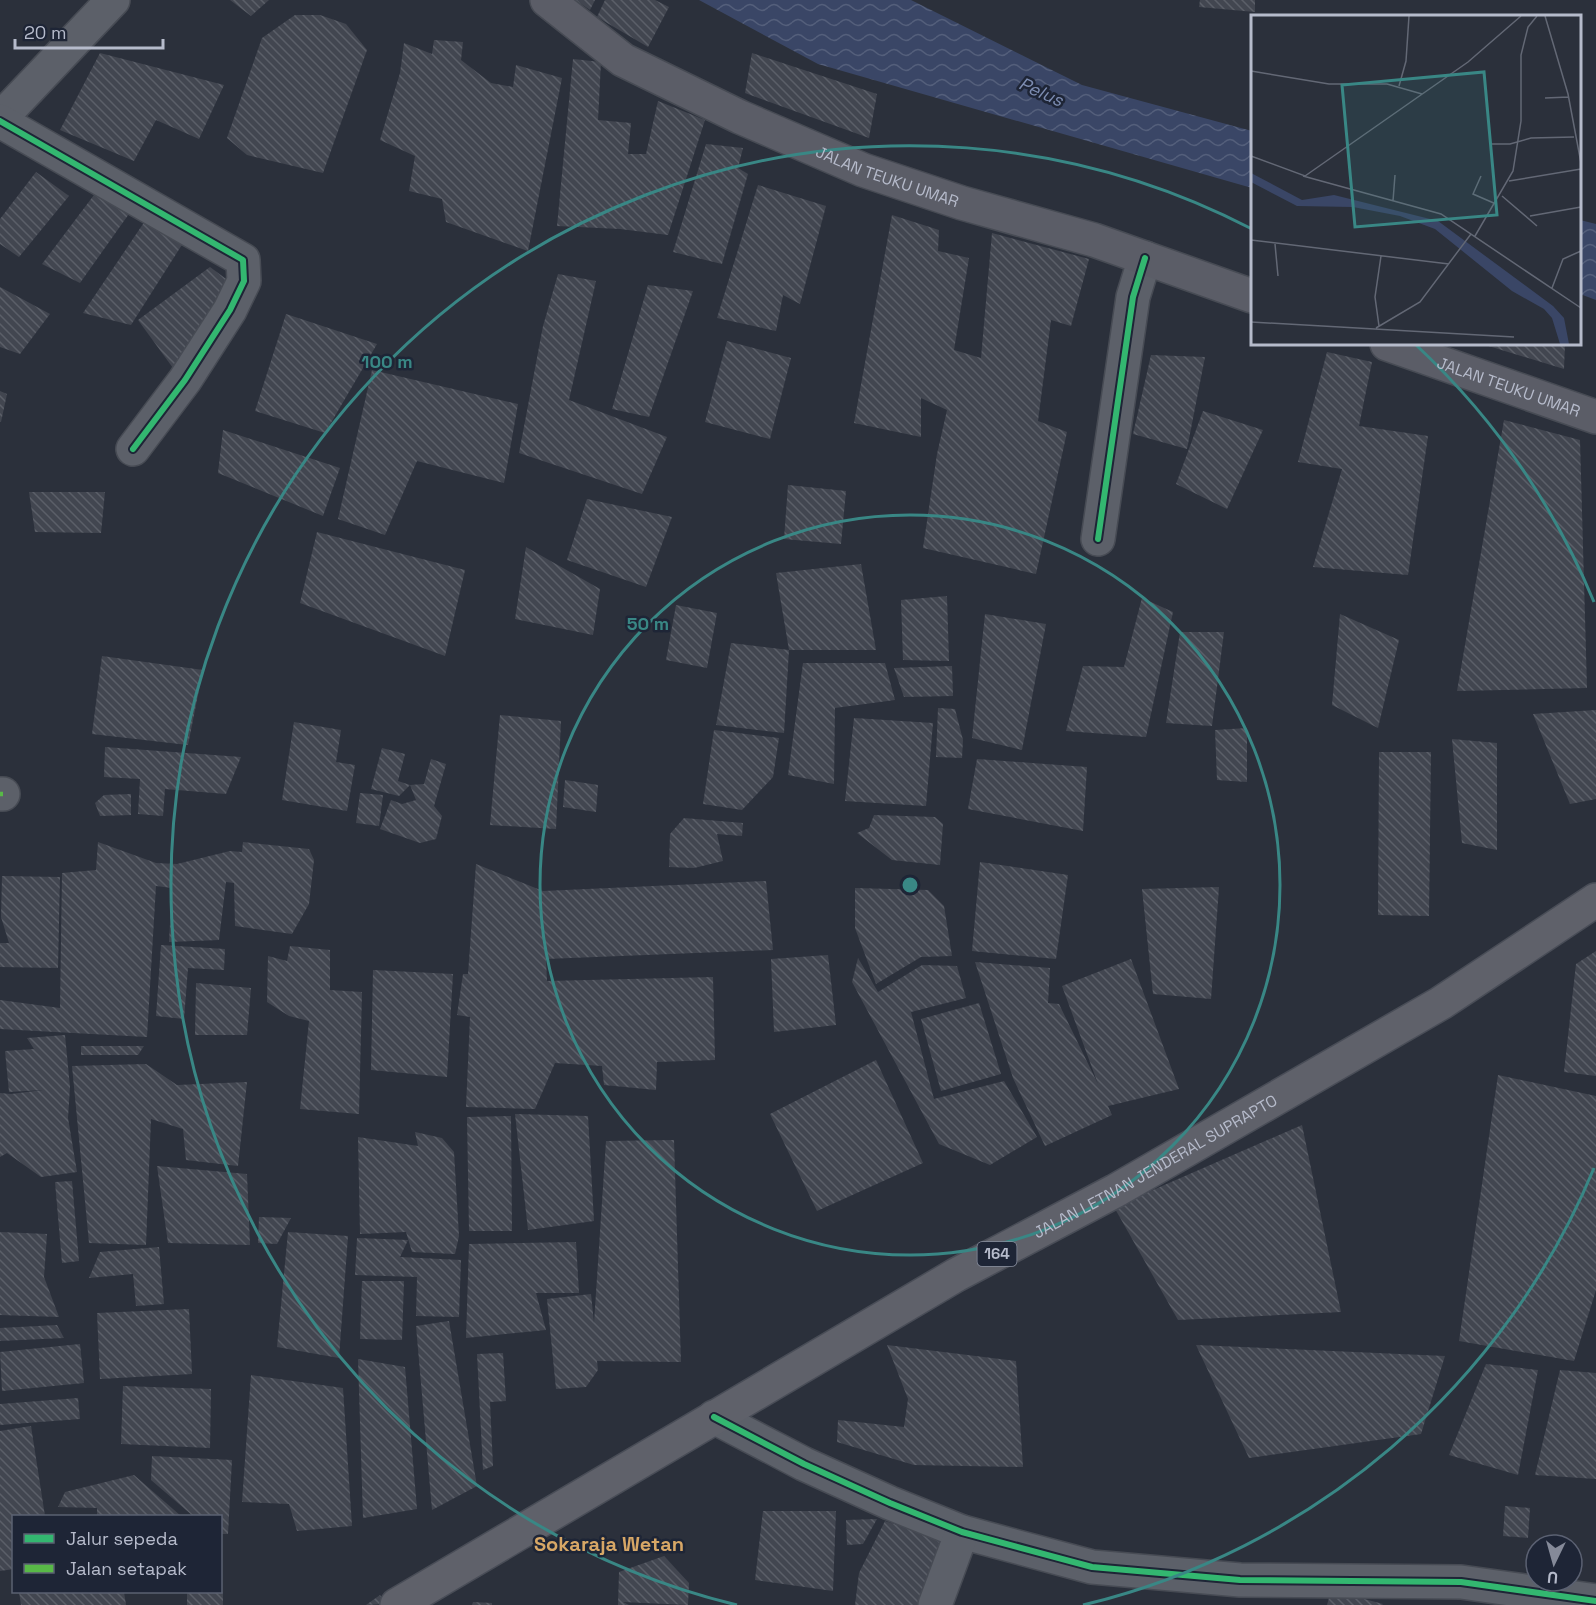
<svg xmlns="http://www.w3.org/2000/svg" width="1596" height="1605" font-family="'Space Grotesk',sans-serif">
  <defs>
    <pattern id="water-waves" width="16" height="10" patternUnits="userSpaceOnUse" patternTransform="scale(1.5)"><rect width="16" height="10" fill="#3a4666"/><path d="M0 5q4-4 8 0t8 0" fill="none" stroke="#545f7b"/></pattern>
    <pattern id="building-back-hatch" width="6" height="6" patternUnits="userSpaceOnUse" patternTransform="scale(1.5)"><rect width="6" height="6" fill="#424650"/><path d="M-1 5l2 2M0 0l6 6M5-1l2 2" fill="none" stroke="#5b5f68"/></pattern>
  </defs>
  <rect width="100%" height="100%" fill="#2b303b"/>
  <g fill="url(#water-waves)">
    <polygon points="699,0 911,0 1082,85 1252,131 1252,188 818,64"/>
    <polygon points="1580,220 1596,224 1596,300 1580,294"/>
  </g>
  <g fill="url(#building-back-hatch)">
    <polygon points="230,0 269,0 251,16"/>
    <polygon points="575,0 595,0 590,10"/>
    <polygon points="605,0 655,0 669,7 648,47 597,17"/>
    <polygon points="1200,0 1255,0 1255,12 1199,7"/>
    <polygon points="295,15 320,15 346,24 367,50 323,173 247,155 227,138 262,38"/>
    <polygon points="434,40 463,42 461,60 491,83 513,87 516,65 562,78 528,251 446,222 442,199 409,191 415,156 380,140 400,73 404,43 432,54"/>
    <polygon points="100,53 224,85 199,139 156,120 134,161 60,130"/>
    <polygon points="752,53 877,94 869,138 745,93"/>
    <polygon points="573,59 601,62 598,120 631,123 628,154 646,154 658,101 705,120 668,235 620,229 557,226"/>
    <polygon points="706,144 743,148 738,168 748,174 722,264 673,252"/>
    <polygon points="36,172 69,196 19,257 0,244 0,219"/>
    <polygon points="103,183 136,204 80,283 42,264"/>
    <polygon points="758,185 826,206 800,304 783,295 776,331 717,318"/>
    <polygon points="892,215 939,230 938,251 969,258 954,350 981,358 992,233 1089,259 1071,326 1051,320 1038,421 1067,432 1036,574 923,548 937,454 947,410 921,398 921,437 854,423"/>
    <polygon points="147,218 185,240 131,325 83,313"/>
    <polygon points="210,267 237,287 181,379 138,320"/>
    <polygon points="558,274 596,281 569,400 667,437 642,494 519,453 543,326"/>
    <polygon points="648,285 693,291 649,417 612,409"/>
    <polygon points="0,287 50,314 20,354 0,347"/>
    <polygon points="286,314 377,344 325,433 255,411"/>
    <polygon points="727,341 791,358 770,439 705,422"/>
    <polygon points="1482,344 1565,344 1564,369"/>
    <polygon points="1327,352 1372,362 1359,426 1428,436 1408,575 1313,567 1342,469 1298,462"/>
    <polygon points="1151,355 1205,357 1187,449 1133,434"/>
    <polygon points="372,370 518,404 504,483 417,461 385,535 338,519"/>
    <polygon points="0,391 7,394 1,422 0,422"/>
    <polygon points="1203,411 1263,430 1227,509 1176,484"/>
    <polygon points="1504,420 1580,440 1587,688 1457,691"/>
    <polygon points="223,430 340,468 323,516 218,473"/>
    <polygon points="788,485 846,491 841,544 784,539"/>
    <polygon points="29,492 105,492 101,533 35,532"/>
    <polygon points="587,499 672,517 646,587 567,560"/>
    <polygon points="317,532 465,570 445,656 300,603"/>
    <polygon points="526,547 600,589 593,635 515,619"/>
    <polygon points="861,564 876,650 789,650 776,573"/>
    <polygon points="947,596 949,661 903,660 901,600"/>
    <polygon points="1142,598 1173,612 1146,737 1066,731 1083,666 1124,667"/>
    <polygon points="676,605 717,613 707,668 666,660"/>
    <polygon points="985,614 1046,624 1022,750 972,738"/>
    <polygon points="1340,614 1399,640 1378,728 1332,705"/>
    <polygon points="1180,632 1224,632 1212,726 1166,723"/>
    <polygon points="731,643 789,650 784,733 716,725"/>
    <polygon points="102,656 203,670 188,745 92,734"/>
    <polygon points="803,663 885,663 895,700 835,708 834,784 788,775"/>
    <polygon points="952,666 953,696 904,697 894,668"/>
    <polygon points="938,708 955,709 963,740 962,758 936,757"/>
    <polygon points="1596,710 1596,799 1570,804 1533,714"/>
    <polygon points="500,715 561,721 556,829 490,825"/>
    <polygon points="854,718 933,723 926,806 845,801"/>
    <polygon points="294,722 341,730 336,762 355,765 347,811 282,800"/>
    <polygon points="1247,728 1247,782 1217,780 1215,730"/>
    <polygon points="714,730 779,738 773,777 742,810 703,804"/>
    <polygon points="1452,739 1497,743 1497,850 1462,843"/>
    <polygon points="105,747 241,757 226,794 165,789 163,816 138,814 140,779 104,777"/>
    <polygon points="382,748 405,754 398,781 410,785 399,796 371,789"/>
    <polygon points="1379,752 1431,752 1429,916 1378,915"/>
    <polygon points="431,759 446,764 434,806 442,816 436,839 420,843 380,829 391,800 402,804 416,800 410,785 424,784"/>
    <polygon points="977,759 1087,767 1083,831 968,809"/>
    <polygon points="565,780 598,785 596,812 563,807"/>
    <polygon points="360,793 383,795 379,826 356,823"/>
    <polygon points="131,794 131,815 100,816 95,803 104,795"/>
    <polygon points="874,815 935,817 943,824 940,865 892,860 857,833 869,828"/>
    <polygon points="684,818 743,823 742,836 717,834 723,861 694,868 669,867 670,834"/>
    <polygon points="98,842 156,863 177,864 230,851 242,852 243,842 309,849 314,860 309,904 292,934 235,926 234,883 226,882 219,940 169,942 172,888 156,886 147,1037 0,1029 0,1000 60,1008 62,873 96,870"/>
    <polygon points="980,862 1068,875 1056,959 972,951"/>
    <polygon points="476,864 543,891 766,881 773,950 546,959 547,981 713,977 715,1060 657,1062 656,1090 604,1085 602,1066 555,1063 535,1109 466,1107 470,1017 457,1015 463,974 468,974"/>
    <polygon points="2,876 60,877 58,968 0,967 0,943 9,943 1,917"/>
    <polygon points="1219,887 1211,999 1153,994 1142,889"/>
    <polygon points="855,888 928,890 944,906 952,956 921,957 876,984 855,928"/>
    <polygon points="161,945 225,949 224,970 188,968 184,1019 156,1016"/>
    <polygon points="290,946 330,950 330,990 362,992 359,1114 300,1109 309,1021 289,1016 267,1002 268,956 287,961"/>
    <polygon points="1596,951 1596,1076 1564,1072 1576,964"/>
    <polygon points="828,955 836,1025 774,1032 771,959"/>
    <polygon points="858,958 878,992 922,965 957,966 966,998 911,1012 934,1099 1004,1081 1037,1137 990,1165 939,1144 852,982"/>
    <polygon points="1131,959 1179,1089 1108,1106 1112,1115 1045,1146 1013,1078 975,962 1050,968 1048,1003 1059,1004 1098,1084 1062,986"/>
    <polygon points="373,970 453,974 447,1077 371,1070"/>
    <polygon points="196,983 251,988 247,1035 195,1035"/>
    <polygon points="979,1003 1001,1074 941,1091 921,1019"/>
    <polygon points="65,1035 70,1087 68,1118 77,1172 41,1177 7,1153 0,1157 0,1093 11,1094 43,1090 9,1092 5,1051 34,1049 27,1038"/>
    <polygon points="81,1046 144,1046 138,1055 81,1055"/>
    <polygon points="876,1060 923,1163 817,1211 770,1114"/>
    <polygon points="146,1064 177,1085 247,1082 238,1166 186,1160 183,1129 151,1119 146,1245 89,1243 72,1066"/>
    <polygon points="1498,1075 1596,1096 1596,1290 1574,1361 1459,1341"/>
    <polygon points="515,1114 588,1116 594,1221 528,1230"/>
    <polygon points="511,1116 512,1231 469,1231 467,1117"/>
    <polygon points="1302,1125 1341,1312 1178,1320 1114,1207"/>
    <polygon points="415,1132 442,1138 454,1152 459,1236 455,1254 412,1252 406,1232 360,1234 358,1137 418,1146"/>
    <polygon points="674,1140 681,1362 597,1361 598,1370 586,1387 556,1389 547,1299 591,1294 594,1323 606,1141"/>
    <polygon points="157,1166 247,1174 250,1245 168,1243"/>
    <polygon points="72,1181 79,1261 62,1263 55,1182"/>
    <polygon points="259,1217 291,1218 277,1244 258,1243"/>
    <polygon points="0,1232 47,1234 44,1277 59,1317 0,1315"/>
    <polygon points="288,1232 348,1236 339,1358 277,1347"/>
    <polygon points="357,1238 408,1240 400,1257 461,1260 459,1317 416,1316 417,1277 355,1275"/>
    <polygon points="576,1242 579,1293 536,1293 546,1330 466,1338 469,1244"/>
    <polygon points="159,1247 164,1304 136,1306 133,1274 89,1278 100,1252"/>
    <polygon points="362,1281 404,1281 402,1340 360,1339"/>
    <polygon points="189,1309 192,1374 100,1379 97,1313"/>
    <polygon points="449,1321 477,1486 432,1510 416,1326"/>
    <polygon points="57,1325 64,1338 0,1341 0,1328"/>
    <polygon points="80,1344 84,1383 2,1391 0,1352"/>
    <polygon points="887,1345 1016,1361 1023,1467 914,1465 837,1442 838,1420 904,1427 908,1399"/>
    <polygon points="1196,1345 1445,1356 1421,1434 1249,1458"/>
    <polygon points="503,1353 506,1401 490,1402 493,1466 483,1470 477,1354"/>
    <polygon points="358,1359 405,1367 417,1509 363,1518"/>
    <polygon points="1486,1364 1538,1370 1518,1475 1449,1455"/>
    <polygon points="1560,1370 1596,1373 1596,1479 1535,1475"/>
    <polygon points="251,1375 343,1388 352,1526 297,1531 289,1504 242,1502"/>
    <polygon points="123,1386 211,1389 210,1448 121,1444"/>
    <polygon points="78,1398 80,1419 0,1425 0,1404"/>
    <polygon points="31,1426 45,1516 14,1516 14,1569 0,1571 0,1431"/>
    <polygon points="152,1456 232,1460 228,1534 220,1534 220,1516 193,1516 151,1480"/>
    <polygon points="134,1475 181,1516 97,1516 97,1508 58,1507 65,1492"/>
    <polygon points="1505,1506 1530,1508 1528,1538 1503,1536"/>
    <polygon points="763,1511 836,1511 833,1591 755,1580"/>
    <polygon points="877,1519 863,1544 847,1545 846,1520"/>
    <polygon points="885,1521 942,1539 922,1591 921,1605 855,1605 859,1573"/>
    <polygon points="664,1556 689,1583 688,1605 623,1602 629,1605 618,1605 619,1572"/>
    <polygon points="1331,1590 1383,1604 1382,1605 1327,1605"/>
    <polygon points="19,1592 124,1592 126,1605 21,1605"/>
    <rect x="187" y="1592" width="36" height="13"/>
    <polygon points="380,1595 386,1604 366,1605"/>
    <polygon points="473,1602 492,1603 492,1605 472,1605"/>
  </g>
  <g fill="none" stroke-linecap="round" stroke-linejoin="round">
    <defs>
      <g id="minor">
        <polyline points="0,119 113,0"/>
        <polyline points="0,121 243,260 244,281 230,310 185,380 133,449"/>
        <polyline points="1098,539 1133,297 1145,258"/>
        <polyline points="0,794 3,794"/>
        <polyline points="714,1417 804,1464 890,1503 962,1532 1092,1567 1240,1580 1461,1582 1596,1601"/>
        <polyline points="935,1605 962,1532"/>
      </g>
      <g id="secondary">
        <path id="s1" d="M547,0L623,60L740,117L863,170L962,203L1094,240L1252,296"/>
        <path id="s2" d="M1387,344L1596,417"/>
      </g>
      <g id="primary">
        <path id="s3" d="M397,1605L956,1275L1115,1191L1441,1003L1596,900"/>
      </g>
    </defs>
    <use href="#minor" stroke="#474b54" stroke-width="36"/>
    <use href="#secondary" stroke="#474b54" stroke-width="36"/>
    <use href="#primary" stroke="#494d57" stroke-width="36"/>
    <use href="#minor" stroke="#5c6069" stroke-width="33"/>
    <use href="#secondary" stroke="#5b5d67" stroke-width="33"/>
    <use href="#primary" stroke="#5f616a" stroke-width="33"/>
    <polyline stroke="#58b947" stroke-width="4.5" stroke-dasharray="9 4.5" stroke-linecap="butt" points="0,794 3,794"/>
    <defs>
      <g id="cycleway">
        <polyline points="0,121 243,260 244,281 230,310 185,380 133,449"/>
        <polyline points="1098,539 1133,297 1145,258"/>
        <polyline points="714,1417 804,1464 890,1503 962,1532 1092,1567 1240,1580 1461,1582 1596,1601"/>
      </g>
    </defs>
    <use href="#cycleway" stroke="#1e2536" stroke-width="10"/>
    <use href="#cycleway" stroke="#33b770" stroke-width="6"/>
  </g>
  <g fill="none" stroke="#398785" stroke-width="3">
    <circle cx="910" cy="885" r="370"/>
    <path d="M1594 1168A740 740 0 0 1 1083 1605M737 1605A740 740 0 1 1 1252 229M1415 344A740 740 0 0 1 1594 602"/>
  </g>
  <g text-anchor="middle" stroke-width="5" stroke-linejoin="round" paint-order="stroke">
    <rect fill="#1e2536" stroke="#888e9e" stroke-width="1.5" x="977.5" y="1242" width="39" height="24" rx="4.5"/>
    <g font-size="15" font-weight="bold" fill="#b6bbcb">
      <text x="997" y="1259">164</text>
    </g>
    <g font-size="16" fill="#b6bbcb" stroke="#1e2536">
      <text dy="6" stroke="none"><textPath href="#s1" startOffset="386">JALAN TEUKU UMAR</textPath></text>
      <text dy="6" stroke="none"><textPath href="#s2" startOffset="129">JALAN TEUKU UMAR</textPath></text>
      <text dy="6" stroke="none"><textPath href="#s3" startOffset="876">JALAN LETNAN JENDERAL SUPRAPTO</textPath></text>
    </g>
    <g font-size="18" font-style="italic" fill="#7d8db2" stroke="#1e2536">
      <text transform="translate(1041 92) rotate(24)" y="6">Pelus</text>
    </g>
    <g font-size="20" font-weight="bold" fill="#d7a766" stroke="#1e2536">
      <text x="609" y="1551">Sokaraja Wetan</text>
    </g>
  </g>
  <g transform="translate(1251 15)">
    <rect width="330" height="330" fill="#2b303b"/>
    <path d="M0,158L51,185L83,180L187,206L302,291L313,303L318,329H309L301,303L293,294L261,276L184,214L149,201L102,192L46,191L0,167Z" fill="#3a4666"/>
    <path fill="none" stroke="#636875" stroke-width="1.5" d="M294,1L317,79L330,148M0,56L78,69H136L171,79M148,71L155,46L158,1M294,83L318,82M239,129H259L280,123L323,122M0,141L54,161L217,47L270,1M52,161L190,199L330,293M230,161L222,179L245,189M258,166L330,154M251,181L286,211M142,186L144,160M279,201L330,192M224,221L262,156L270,106V40L277,12L286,1M0,225L198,249M24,229L27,261M301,273L312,244L330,236M0,307L263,322M128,311L124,282L130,241M125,313L169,287L220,219"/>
    <path fill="#398785" fill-opacity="0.15" stroke="#398785" stroke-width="3" d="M233,57L246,200L104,212L91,70Z"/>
    <rect width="330" height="330" fill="none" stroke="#b6bbcb" stroke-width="3"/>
  </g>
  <circle cx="910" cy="885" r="9" fill="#398785" stroke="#1e2536" stroke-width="3"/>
  <g font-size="18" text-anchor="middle" font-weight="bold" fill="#398785" stroke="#1e2536" stroke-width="5" stroke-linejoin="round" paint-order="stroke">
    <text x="387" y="368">100 m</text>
    <text x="648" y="630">50 m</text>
  </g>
  <rect x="12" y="1515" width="210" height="78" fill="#1e2536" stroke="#5b6172" stroke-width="1.5"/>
  <rect x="24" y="1534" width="30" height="9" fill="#33b770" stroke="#5b6172" stroke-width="1.5"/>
  <text x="66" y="1545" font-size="18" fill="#b6bbcb">Jalur sepeda</text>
  <rect x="24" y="1564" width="30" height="9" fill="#58b947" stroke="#5b6172" stroke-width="1.5"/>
  <text x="66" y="1575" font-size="18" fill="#b6bbcb">Jalan setapak</text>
  <g transform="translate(1554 1563) rotate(185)"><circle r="28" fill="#1e2536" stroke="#5b6172" stroke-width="1.5"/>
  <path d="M0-4.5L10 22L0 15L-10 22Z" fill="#858a99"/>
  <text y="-9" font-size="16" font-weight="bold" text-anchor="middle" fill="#b6bbcb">U</text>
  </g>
  <path d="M15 39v9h148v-9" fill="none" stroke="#b6bbcb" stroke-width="3"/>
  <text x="24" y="39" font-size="18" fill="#b6bbcb" stroke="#1e2536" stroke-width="4.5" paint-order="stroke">20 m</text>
</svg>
